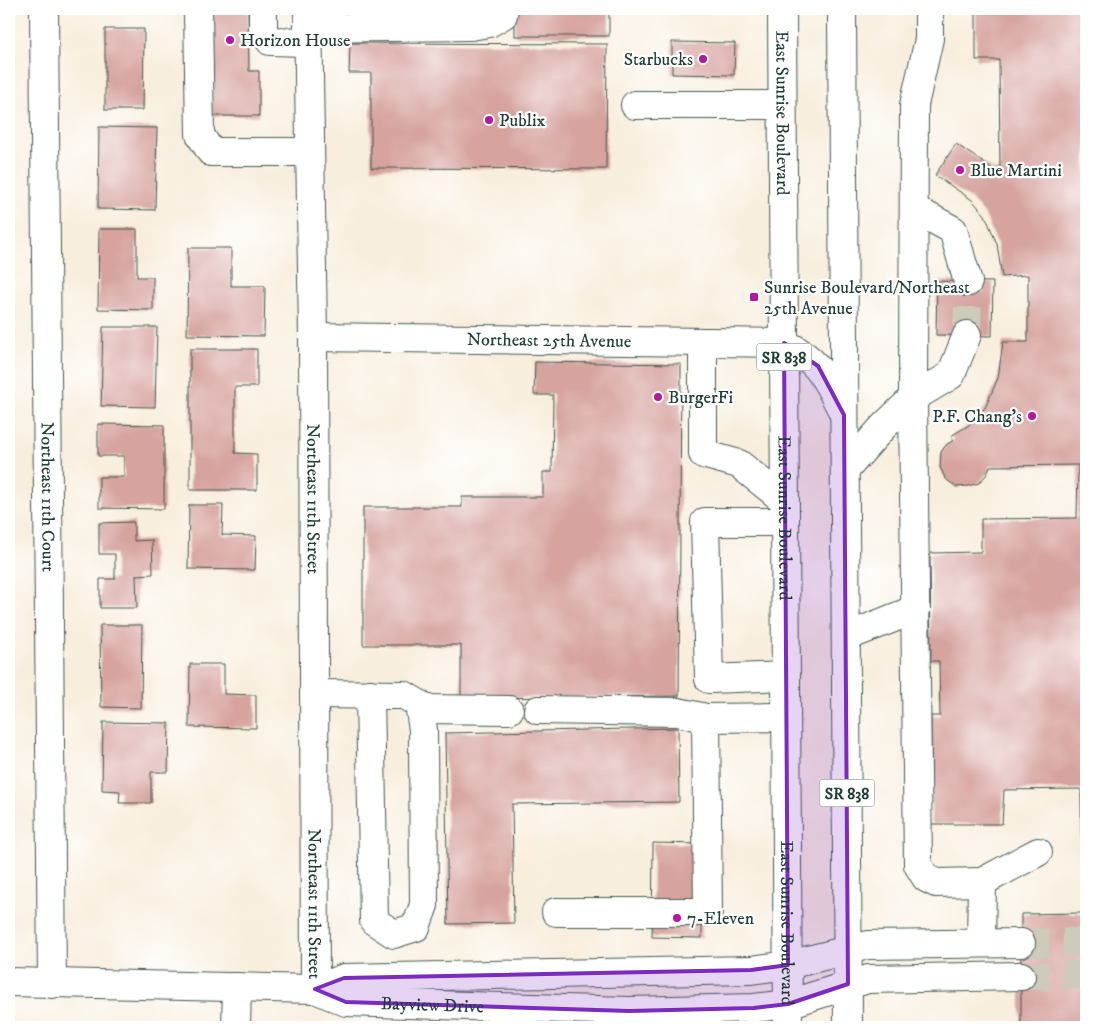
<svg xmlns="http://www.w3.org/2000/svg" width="1095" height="1036" font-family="'IM FELL DW Pica',serif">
  <rect width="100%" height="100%" fill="#fff"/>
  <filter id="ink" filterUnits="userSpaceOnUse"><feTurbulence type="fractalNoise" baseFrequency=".02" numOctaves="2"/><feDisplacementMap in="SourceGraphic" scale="10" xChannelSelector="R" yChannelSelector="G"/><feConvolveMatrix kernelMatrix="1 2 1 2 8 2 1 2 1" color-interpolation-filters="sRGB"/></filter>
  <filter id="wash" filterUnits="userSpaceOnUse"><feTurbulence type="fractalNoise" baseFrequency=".0096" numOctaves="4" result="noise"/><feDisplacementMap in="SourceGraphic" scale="20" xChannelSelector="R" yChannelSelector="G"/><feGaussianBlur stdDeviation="1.12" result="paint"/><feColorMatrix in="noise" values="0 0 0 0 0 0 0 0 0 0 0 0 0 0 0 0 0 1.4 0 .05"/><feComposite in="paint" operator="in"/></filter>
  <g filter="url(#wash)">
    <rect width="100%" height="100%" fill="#f8eede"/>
    <g id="blocks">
      <g fill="#d6a39f">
        <rect x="97" y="9" width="42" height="2"/>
        <polygon points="212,9 248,9 249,71 259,71 259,116 212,116"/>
        <rect x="351" y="9" width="145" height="8"/>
        <rect x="515" y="9" width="94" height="27"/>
        <polygon points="976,9 1086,9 1086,1027 1021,1027 1021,914 1082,913 1081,789 1004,790 1002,824 931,824 931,716 940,716 939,661 931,661 930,553 981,552 981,519 1077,518 1078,465 990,466 987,474 979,483 968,486 956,487 945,478 940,467 941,452 946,445 954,440 951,436 969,425 985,408 998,378 1003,342 1028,342 1028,275 1002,277 997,244 985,215 972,200 935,175 956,144 994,170 1000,170 999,60 976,60"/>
        <polygon points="105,29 144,29 143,110 105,110"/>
        <polygon points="672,42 735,43 734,75 672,74"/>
        <polygon points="350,43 607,44 606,169 371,168 371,73 349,73"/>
        <polygon points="99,127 157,128 155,210 98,209"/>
        <polygon points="99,229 137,229 137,277 153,277 153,310 98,309"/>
        <polygon points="188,248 231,248 231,286 265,286 264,336 187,335"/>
        <polygon points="937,281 993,282 992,336 936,335"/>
        <polygon points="103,327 157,327 155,407 101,406"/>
        <polygon points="190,349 257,349 257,387 235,387 235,453 257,454 257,490 190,490"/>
        <polygon points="535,362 681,364 679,696 461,698 461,645 363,645 363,507 462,507 462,497 543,497 543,472 552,472 553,395 534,395"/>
        <polygon points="98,424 164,425 164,509 99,508 99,477 124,477 124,456 98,456"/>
        <polygon points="189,505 223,505 222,535 256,536 255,570 188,569"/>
        <polygon points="134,522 134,541 152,540 153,574 136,575 137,608 100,608 100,579 115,579 115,554 99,554 99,523"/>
        <polygon points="100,625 142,625 141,708 101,707"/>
        <polygon points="190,664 224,664 224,694 256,695 256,728 189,727"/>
        <polygon points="103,722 169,723 168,772 151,772 151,803 119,803 120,791 102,790"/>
        <polygon points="678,728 679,802 512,804 514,923 448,924 445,733"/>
        <polygon points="653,843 702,844 702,938 652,937"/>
      </g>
    </g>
  </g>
  <g filter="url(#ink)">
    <use href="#blocks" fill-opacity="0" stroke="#40584e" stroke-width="1"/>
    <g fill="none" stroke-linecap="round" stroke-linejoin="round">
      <g stroke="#cdcbbc" stroke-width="28" stroke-dasharray="28 14" stroke-linecap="butt">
        <polyline points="967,335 968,282"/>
        <polyline points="1021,943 1086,942"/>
        <polyline points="1021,976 1086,975"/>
      </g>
      <defs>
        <g id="minor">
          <path id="s1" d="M44,9L52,984"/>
          <polyline points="198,9 200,135 211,152 310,152"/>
          <polyline points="263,9 263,31 270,41 308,42"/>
          <path id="s2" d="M308,9L313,337L315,989"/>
          <polyline points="929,9 929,39 914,105 913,398 918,865 926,878 936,883 982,882"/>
          <polyline points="308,28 471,26 489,23 503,15 504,9"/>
          <polyline points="635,105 782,105"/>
          <polyline points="914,209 953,230 968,282"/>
          <path id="s3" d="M313,337L784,343"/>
          <polyline points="703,342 703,454 739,464 785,501"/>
          <polyline points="845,470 883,427 913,398 951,375 967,335"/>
          <polyline points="785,522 705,522 709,679 786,676"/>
          <polyline points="846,637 916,609"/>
          <polyline points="314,694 404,695 419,704 423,730 424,905 416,927 394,934 374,921 370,694"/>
          <polyline points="420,709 509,710"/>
          <polyline points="538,710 678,712 706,718"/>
          <polyline points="556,912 708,912 706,718 786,717"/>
          <polyline points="981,943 982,882 1038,852"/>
          <polyline points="9,982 315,989 344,978 751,970 788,965 868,945 1021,943"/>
          <path id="s4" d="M315,989L346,1002L629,1011L754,1008L788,1004L868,979L1021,976"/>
          <polyline points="236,1027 237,987"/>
        </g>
        <g id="major">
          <path id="s5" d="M782,9L788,1027"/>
          <polyline points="842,9 848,1027"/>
          <path d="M784,343C820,361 825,378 843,412"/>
        </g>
      </defs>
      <use href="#minor" stroke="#40584e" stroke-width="30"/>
      <use href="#major" stroke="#40584e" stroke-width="30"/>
      <use href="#minor" stroke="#fff" stroke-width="28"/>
      <use href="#major" stroke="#fff" stroke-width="28"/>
    </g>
  </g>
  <path fill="#7b2cbf" fill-opacity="0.2" stroke="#7b2cbf" stroke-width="4" stroke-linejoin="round" d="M784,343L818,366L844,415L848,984L788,1004L754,1008L629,1011L346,1002L315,989L344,978L751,970L788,965Z"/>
  <g fill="#b5179e" stroke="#fff" stroke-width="2">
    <circle cx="230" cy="40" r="5"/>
    <circle cx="703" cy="59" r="5"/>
    <circle cx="489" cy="120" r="5"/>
    <circle cx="960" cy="170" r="5"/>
    <rect x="749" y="292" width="10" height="10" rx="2.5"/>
    <circle cx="658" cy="397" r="5"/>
    <circle cx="1032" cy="416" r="5"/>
    <circle cx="677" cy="918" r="5"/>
  </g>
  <g text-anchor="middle" stroke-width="4.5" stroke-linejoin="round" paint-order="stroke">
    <g fill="#fff" stroke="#627771" stroke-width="1">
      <rect x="756.5" y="343.5" width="55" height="27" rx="4"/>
      <rect x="819.5" y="779.5" width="55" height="27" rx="4"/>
    </g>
    <g font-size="16" font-weight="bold" fill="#1f3d34">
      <text x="784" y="363">SR 838</text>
      <text x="847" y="799">SR 838</text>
    </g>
    <g font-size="18" fill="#1f3d34" stroke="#fff" text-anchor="start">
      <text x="240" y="46">Horizon House</text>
      <text x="693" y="65" text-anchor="end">Starbucks</text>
      <text x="499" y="126">Publix</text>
      <text x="970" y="176">Blue Martini</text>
      <text x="764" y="293">Sunrise Boulevard/Northeast<tspan x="764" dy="21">25th Avenue</tspan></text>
      <text x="668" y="403">BurgerFi</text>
      <text x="1022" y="422" text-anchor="end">P.F. Chang's</text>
      <text x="687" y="924">7-Eleven</text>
    </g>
    <g font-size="18" fill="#1f3d34" stroke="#fff">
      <text dy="6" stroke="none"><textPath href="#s5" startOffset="104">East Sunrise Boulevard</textPath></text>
      <text dy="6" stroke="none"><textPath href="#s3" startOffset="236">Northeast 25th Avenue</textPath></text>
      <text dy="6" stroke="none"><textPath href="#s1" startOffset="488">Northeast 11th Court</textPath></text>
      <text dy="6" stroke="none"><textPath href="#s2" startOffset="490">Northeast 11th Street</textPath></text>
      <text dy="6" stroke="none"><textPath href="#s5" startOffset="509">East Sunrise Boulevard</textPath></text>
      <text dy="6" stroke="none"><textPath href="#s2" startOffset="895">Northeast 11th Street</textPath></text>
      <text dy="6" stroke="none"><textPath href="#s5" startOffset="914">East Sunrise Boulevard</textPath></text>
      <text dy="6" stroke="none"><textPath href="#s4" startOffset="120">Bayview Drive</textPath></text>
    </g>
  </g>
  <rect width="1095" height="1036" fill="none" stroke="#fff" stroke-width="30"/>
</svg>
